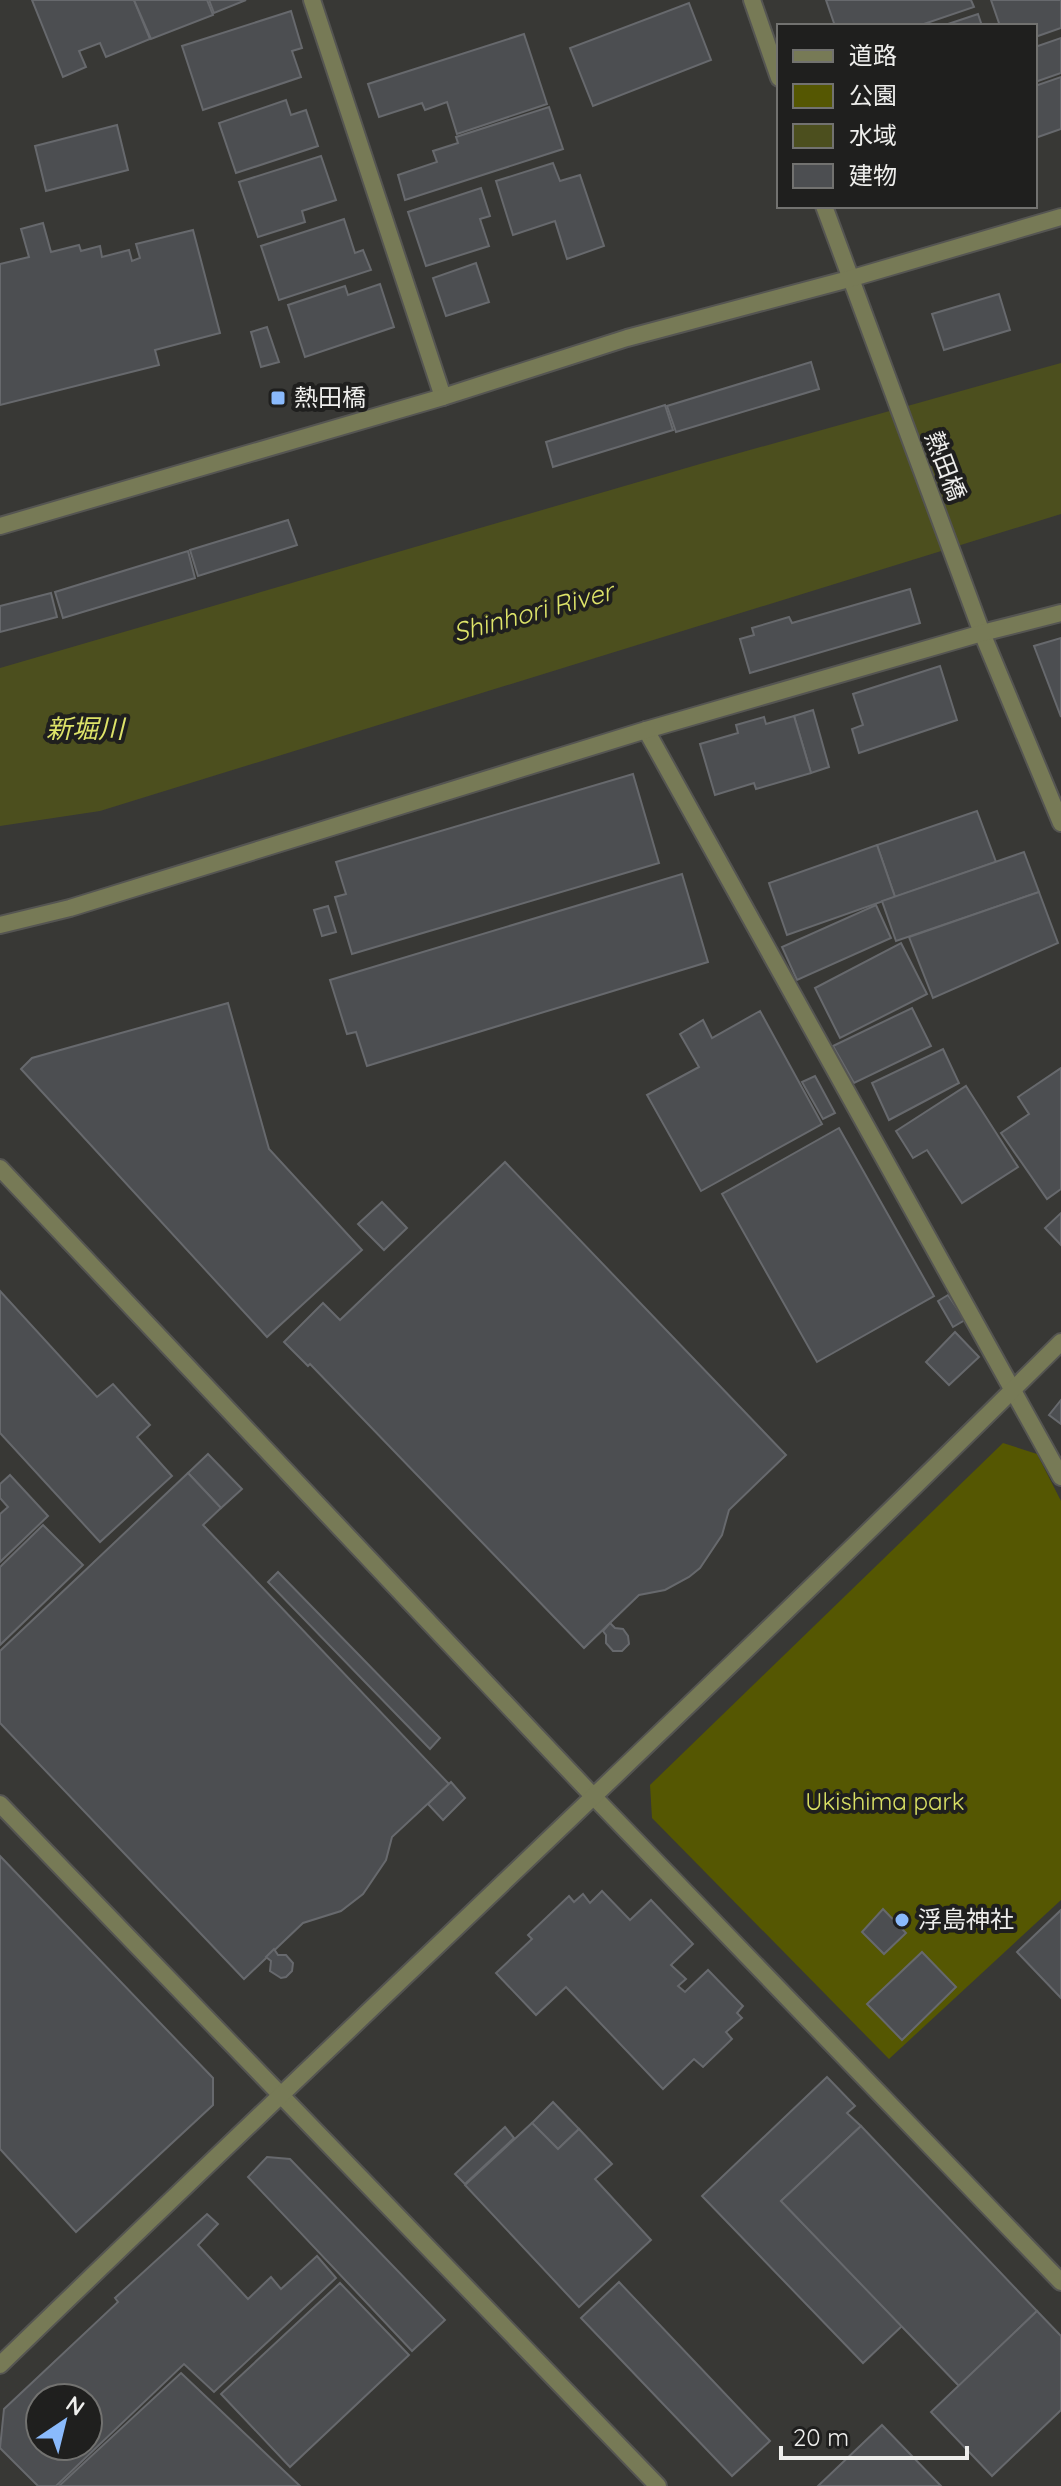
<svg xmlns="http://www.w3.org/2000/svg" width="1061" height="2486" font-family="Quicksand,'Noto Sans JP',sans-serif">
  <rect width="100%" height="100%" fill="#383835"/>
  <polygon fill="#555702" points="1003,1443 1037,1454 1061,1501 1061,1900 889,2059 652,1818 650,1785"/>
  <polygon fill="#4c4f1e" points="1061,363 1061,514 100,811 0,826 0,668 700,464"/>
  <g fill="#4c4e51" stroke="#67696d" stroke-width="2" fill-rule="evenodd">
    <polygon points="32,0 134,0 150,39 106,57 100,43 79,51 86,67 63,77"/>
    <polygon points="134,0 207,0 213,15 151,39"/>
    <polygon points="209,0 246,0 214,13"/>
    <polygon points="826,0 971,0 974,7 918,26 835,26"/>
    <polygon points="991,0 1061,0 1061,28 1035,37 1035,26 1000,26"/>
    <polygon points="689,3 711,60 593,106 570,48"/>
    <polygon points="291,11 302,48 292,51 301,77 203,110 182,46"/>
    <polygon points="978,14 982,26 942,26"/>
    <polygon points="524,34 547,104 457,134 447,102 425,110 422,103 379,117 368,84"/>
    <polygon points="1061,38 1061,73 1035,82 1035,47"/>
    <polygon points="1061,77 1061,129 1035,138 1035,86"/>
    <polygon points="286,100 291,115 306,110 318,146 236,173 219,123"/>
    <polygon points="549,107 563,149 405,200 398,175 437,162 433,151 458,143 456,137"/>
    <polygon points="117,125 128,170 46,191 35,146"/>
    <polygon points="321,156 336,200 302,211 305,222 258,237 239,182"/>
    <polygon points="553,163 560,181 580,175 604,246 567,259 555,221 513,235 496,181"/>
    <polygon points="481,188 490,216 480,219 489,246 426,266 408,212"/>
    <polygon points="344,219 355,253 363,250 371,270 279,300 261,246"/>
    <polygon points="43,223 51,252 79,245 81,251 100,246 102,257 129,250 132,261 140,258 136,244 193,230 220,333 155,350 159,365 0,405 0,264 29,257 21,229"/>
    <polygon points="476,263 489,302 446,316 433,278"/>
    <polygon points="380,284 394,327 305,357 288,305 345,286 348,295"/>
    <polygon points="999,294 1010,330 944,350 932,314"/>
    <polygon points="267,327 279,362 261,367 251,332"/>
    <polygon points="811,362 819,389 676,432 667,406"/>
    <polygon points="665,405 673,430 553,467 546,442"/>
    <polygon points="288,520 297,545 198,576 190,550"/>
    <polygon points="188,551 195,578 63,618 55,592"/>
    <polygon points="910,589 920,623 750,673 740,639 754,635 752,628 789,617 792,623"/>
    <polygon points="51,593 57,617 0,632 0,606"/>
    <polygon points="1061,638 1061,717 1034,646"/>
    <polygon points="940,666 957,720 859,753 852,729 863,725 853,694"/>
    <polygon points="813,710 829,767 811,773 794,716"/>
    <polygon points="794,716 811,773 756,789 754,783 715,795 700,744 738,733 736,725 764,717 766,724"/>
    <polygon points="633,774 659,863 352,954 335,897 346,894 336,862"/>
    <polygon points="977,811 996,862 895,897 877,845"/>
    <polygon points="877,845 895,897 787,935 769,883"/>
    <polygon points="1024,852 1039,892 896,941 882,901"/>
    <polygon points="682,874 708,962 367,1066 356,1032 347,1034 330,980"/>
    <polygon points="1039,892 1058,943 933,998 909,937"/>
    <polygon points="876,905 891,938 797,980 782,947"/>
    <polygon points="328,906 336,932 322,936 314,910"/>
    <polygon points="901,943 927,994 840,1038 815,988"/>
    <polygon points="228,1003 269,1149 362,1250 267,1337 21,1069 32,1058"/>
    <polygon points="912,1008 931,1046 854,1083 833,1046"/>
    <polygon points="760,1011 822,1124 701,1191 647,1095 699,1067 680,1034 703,1020 712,1038"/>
    <polygon points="943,1049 959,1083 889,1120 872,1083"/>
    <polygon points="1061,1068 1061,1189 1047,1199 1001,1133 1029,1114 1018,1097"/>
    <polygon points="815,1076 835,1113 823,1119 802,1082"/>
    <polygon points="966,1086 1018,1167 962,1203 927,1150 913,1158 896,1131"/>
    <polygon points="839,1128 934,1296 817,1362 722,1194"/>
    <polygon points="505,1162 786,1455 729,1510 722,1535 700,1568 689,1577 665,1590 639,1595 584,1648 310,1364 308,1366 284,1342 323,1303 340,1320"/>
    <polygon points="382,1202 407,1228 384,1250 358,1224"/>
    <polygon points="1061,1213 1061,1245 1045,1228"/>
    <polygon points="0,1291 97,1397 113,1384 150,1425 137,1437 172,1476 100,1542 0,1433"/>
    <polygon points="948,1295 965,1320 953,1327 938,1301"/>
    <polygon points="955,1332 979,1357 949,1385 926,1362"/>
    <polygon points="1061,1400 1061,1424 1049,1415"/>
    <polygon points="208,1454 242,1489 221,1508 188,1473"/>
    <polygon points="188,1473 221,1508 203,1525 449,1784 392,1837 386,1860 363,1894 341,1911 303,1923 244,1979 0,1723 0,1651"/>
    <polygon points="10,1475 48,1516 0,1562 0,1514 8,1507 0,1498 0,1484"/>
    <polygon points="43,1525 83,1565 0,1645 0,1567"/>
    <polygon points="278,1572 440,1738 430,1749 268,1582"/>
    <polygon points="610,1623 615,1628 623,1629 628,1636 629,1644 622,1651 613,1651 606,1643 606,1635 603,1631"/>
    <polygon points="451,1782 465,1798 443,1820 428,1804"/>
    <polygon points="0,1856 213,2078 213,2105 76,2232 0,2149"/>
    <polygon points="602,1891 630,1920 651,1900 693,1944 671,1965 686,1979 678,1986 685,1992 708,1970 743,2006 737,2013 742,2018 726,2032 732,2039 703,2067 694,2059 663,2089 566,1987 536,2015 496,1973 532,1939 528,1935 569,1896 574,1902 583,1894 590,1903"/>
    <polygon points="883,1909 906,1933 884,1954 862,1932"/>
    <polygon points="1061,1910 1061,1998 1017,1952"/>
    <polygon points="274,1949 278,1955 286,1955 293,1963 292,1971 286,1977 281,1978 270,1971 271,1961 266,1957"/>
    <polygon points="922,1952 956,1987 902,2040 867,2004"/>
    <polygon points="827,2077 855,2106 847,2113 861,2126 781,2201 902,2326 863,2363 702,2196"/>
    <polygon points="553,2102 579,2129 558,2149 532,2123"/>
    <polygon points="532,2123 558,2149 579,2129 612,2164 595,2179 651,2240 579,2307 465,2185"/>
    <polygon points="861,2126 1037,2311 959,2386 781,2201"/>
    <polygon points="505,2127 514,2138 465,2184 455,2174"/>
    <polygon points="267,2157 290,2159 445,2320 412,2351 248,2177"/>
    <path d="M207,2214L218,2224L198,2245L248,2299L271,2277L281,2289L317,2256L336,2278L214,2392L184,2364L56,2486H38L0,2448L4,2409L118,2302L115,2298ZM40,2398H88V2446H40Z"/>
    <polygon points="619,2282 770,2441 732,2476 581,2318"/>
    <polygon points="340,2283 409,2355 290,2467 221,2394"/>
    <polygon points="1037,2311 1061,2336 1061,2410 992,2476 931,2412"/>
    <polygon points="181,2373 300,2486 59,2486"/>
    <polygon points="882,2425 941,2486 818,2486"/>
  </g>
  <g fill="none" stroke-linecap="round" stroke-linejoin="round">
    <defs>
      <g id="minor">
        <polyline points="312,0 443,397"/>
        <polyline points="752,0 779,78"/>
        <polyline points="824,206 982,633 1061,823"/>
        <polyline points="646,730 1061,1477"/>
        <polyline points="0,925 70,908 646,730 982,633 1061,613"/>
        <polyline points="0,1168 594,1797 1061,2282"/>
        <polyline points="0,1804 658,2486"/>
        <path d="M0,2365C353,2023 713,1688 1061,1342"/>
      </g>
      <polyline id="tertiary" points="0,526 443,397 627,338 849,279 1061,217"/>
    </defs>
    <use href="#minor" stroke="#555552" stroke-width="20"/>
    <use href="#tertiary" stroke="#555552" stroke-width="20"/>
    <use href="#minor" stroke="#777a56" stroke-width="16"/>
    <use href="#tertiary" stroke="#777a56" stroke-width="16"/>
  </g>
  <g fill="#8abafc" stroke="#1f1f1e" stroke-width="3">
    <rect x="270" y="390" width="16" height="16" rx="4"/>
    <circle cx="902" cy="1920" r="8"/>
  </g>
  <g text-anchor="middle" stroke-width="8" stroke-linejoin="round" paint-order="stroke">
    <g font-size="24" fill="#eeeeec" stroke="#1f1f1e" text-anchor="start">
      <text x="294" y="406">熱田橋</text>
      <text x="918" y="1928">浮島神社</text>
    </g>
    <g font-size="24" fill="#eeeeec" stroke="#1f1f1e">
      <text transform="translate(945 466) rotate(69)" y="8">熱田橋</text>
    </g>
    <g font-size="24" fill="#d9e064" stroke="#1f1f1e">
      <text x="885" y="1810">Ukishima park</text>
    </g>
    <g font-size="26" font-style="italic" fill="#dee469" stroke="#1f1f1e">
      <text transform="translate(533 612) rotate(-15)" y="9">Shinhori River</text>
      <text x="85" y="738">新堀川</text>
    </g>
  </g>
  <rect x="777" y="24" width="260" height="184" fill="#1f1f1e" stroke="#727270" stroke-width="2"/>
  <rect x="793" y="50" width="40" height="12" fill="#777a56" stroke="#727270" stroke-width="2"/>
  <text x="849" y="64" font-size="24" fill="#eeeeec">道路</text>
  <rect x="793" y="84" width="40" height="24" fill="#555702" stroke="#727270" stroke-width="2"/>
  <text x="849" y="104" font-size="24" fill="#eeeeec">公園</text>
  <rect x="793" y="124" width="40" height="24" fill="#4c4f1e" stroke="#727270" stroke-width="2"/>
  <text x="849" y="144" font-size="24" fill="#eeeeec">水域</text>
  <rect x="793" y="164" width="40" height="24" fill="#4c4e51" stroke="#727270" stroke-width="2"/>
  <text x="849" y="184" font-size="24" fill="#eeeeec">建物</text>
  <g transform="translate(64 2422) rotate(35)"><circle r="38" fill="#1f1f1e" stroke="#727270" stroke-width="2"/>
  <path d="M0-6L14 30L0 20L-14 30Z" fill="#8abafc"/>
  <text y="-12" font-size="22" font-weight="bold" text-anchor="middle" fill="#eeeeec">N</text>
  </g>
  <path d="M781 2446v12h186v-12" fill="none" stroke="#eeeeec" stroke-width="4"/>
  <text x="793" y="2446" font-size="24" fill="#eeeeec" stroke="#1f1f1e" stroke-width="6" paint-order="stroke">20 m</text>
</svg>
